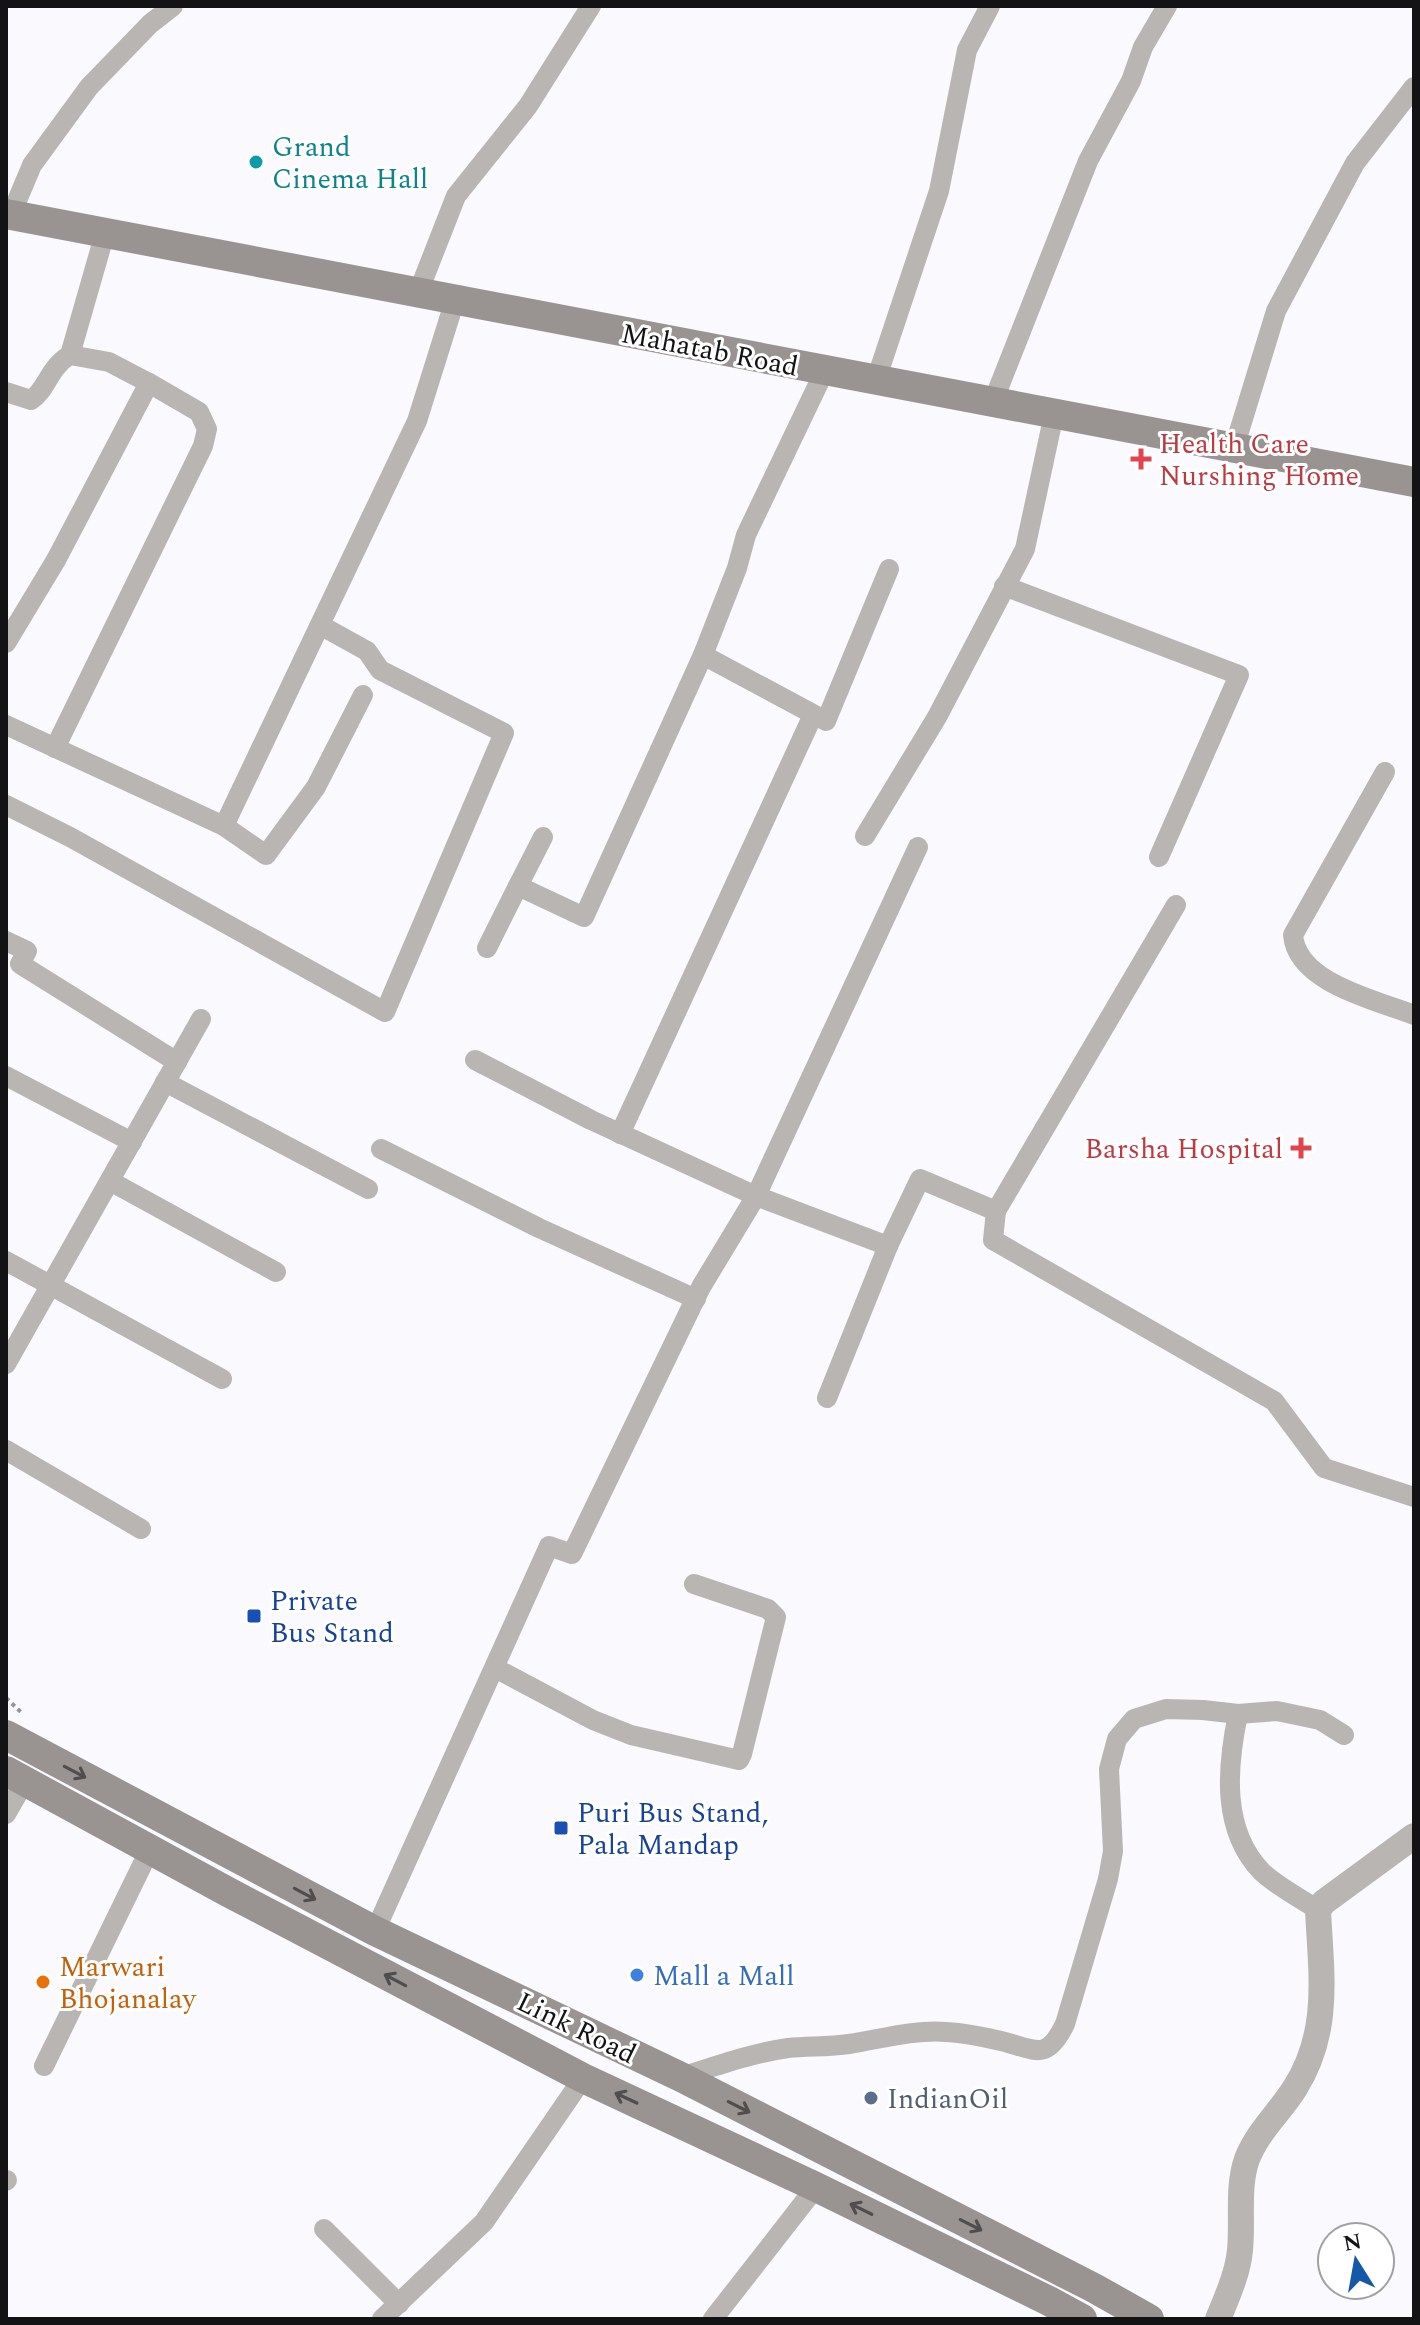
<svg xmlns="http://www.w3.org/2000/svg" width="1420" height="2325" font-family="Spectral,serif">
  <rect width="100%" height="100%" fill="#f9f9fe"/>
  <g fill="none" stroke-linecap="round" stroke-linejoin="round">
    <polyline stroke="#96969a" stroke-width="4" stroke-dasharray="4 4" stroke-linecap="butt" points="6,1698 22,1713"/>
    <g stroke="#b9b5b3" stroke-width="20">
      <polyline points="11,215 32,165 89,87 150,24 173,6"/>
      <polyline points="418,293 456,196 528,106 591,6"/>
      <polyline points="70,355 105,233"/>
      <polyline points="825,370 746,535 737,568 703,655 826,721 889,569"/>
      <polyline points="876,380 939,191 967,50 990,6"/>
      <path d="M6,392L31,400C47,390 48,368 70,355L109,362L149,383L56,560L6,643"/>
      <polyline points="993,402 1088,161 1131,81 1143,47 1167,6"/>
      <polyline points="1234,448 1276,311 1355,163 1414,87"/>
      <polyline points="1004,586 1239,675 1159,857"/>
      <polyline points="6,725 224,826 417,421 455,300"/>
      <polyline points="55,748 203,446 207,429 199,412 149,383"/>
      <path d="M1385,772L1293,935C1297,983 1376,1000 1414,1015"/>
      <polyline points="6,805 70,837 385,1012 504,733 380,670 367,651 320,625"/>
      <polyline points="224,826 266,855 316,787 363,695"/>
      <polyline points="865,836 937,717 1025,549 1054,414"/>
      <polyline points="543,837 518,886 584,917 703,655"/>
      <polyline points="6,941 27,951 20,964 177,1062"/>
      <polyline points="487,948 518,886"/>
      <polyline points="475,1060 591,1120 756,1196 888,1246 920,1179 996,1211 1176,905"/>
      <polyline points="6,1076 132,1142"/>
      <polyline points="165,1082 368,1189"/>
      <polyline points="620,1134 813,715"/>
      <polyline points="381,1149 539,1228 696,1299"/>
      <polyline points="110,1181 276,1272"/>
      <polyline points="996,1211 993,1240 1274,1401 1324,1468 1414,1497"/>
      <polyline points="6,1261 222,1379"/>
      <polyline points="6,1364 201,1019"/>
      <polyline points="827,1398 888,1246"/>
      <polyline points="6,1450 141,1529"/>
      <polyline points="495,1668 593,1720 631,1735 739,1760 742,1754 776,1617 768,1609 694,1584"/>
      <path d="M1238,1714C1227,1767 1221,1830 1262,1872C1278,1887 1300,1898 1318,1910"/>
      <polyline points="6,1814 25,1781"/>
      <polyline points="375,1931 549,1546 572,1554 701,1287 756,1196 918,847"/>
      <polyline points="44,2066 150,1849"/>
      <path d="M681,2077C716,2066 752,2053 788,2048C808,2046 829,2047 849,2044C881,2039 915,2029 947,2032C964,2033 984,2037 1001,2041C1035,2049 1046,2063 1065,2024L1108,1879L1113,1851L1109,1769L1117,1739L1134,1719L1166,1709L1203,1710L1238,1714L1277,1711L1320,1720L1344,1735"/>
      <polyline points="6,2181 7,2180"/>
      <polyline points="324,2229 399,2304"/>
      <polyline points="382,2319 484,2222 583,2078"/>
      <polyline points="713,2319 816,2187"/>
    </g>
    <path stroke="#b9b5b3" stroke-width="26" d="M1218,2319C1227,2297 1238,2273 1240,2250C1243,2220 1237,2187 1247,2159C1258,2131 1280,2112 1295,2088C1331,2031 1321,1974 1318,1910L1324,1902L1414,1836"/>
    <g stroke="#999391" stroke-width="30">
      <polyline points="6,214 1414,482"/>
      <polyline points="6,1735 375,1931 681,2077 1094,2288 1149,2319"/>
      <polyline points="6,1771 228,1892 583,2078 816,2187 1049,2301 1082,2319"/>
    </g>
  </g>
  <defs><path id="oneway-shaft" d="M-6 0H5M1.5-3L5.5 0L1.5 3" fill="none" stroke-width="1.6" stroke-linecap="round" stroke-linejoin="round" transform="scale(2)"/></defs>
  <g stroke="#4f4d4d">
    <use href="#oneway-shaft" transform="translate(75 1772) rotate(28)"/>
    <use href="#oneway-shaft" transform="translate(305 1894) rotate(28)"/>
    <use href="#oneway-shaft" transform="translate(395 1980) rotate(-152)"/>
    <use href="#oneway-shaft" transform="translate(626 2098) rotate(-155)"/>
    <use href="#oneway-shaft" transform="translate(739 2107) rotate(27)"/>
    <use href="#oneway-shaft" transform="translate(861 2209) rotate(-154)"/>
    <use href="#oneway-shaft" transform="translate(971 2225) rotate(27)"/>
  </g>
  <circle fill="#0f9aa8" stroke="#fff" stroke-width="3" cx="256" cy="162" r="8"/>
  <g fill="#e0444e" stroke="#fff" stroke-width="3">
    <path d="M1137 447h8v8h8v8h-8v8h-8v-8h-8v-8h8z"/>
    <path d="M1297 1136h8v8h8v8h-8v8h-8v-8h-8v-8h8z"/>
  </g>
  <g fill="#1a4fb4" stroke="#fff" stroke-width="3">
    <rect x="246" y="1608" width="16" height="16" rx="4"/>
    <rect x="553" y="1820" width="16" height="16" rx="4"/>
  </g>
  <circle fill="#3f7fe0" stroke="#fff" stroke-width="3" cx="637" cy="1975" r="8"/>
  <circle fill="#e8710a" stroke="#fff" stroke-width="3" cx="43" cy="1982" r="8"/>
  <circle fill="#5c6f8a" stroke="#fff" stroke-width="3" cx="871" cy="2098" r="8"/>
  <g text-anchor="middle" stroke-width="6" stroke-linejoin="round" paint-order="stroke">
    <g font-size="28" fill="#0d838f" stroke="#fff" text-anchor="start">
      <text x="272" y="156">Grand<tspan x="272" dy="32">Cinema Hall</tspan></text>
    </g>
    <g font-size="28" fill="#131316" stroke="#fff">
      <text transform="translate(710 349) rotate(11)" y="10">Mahatab Road</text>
      <text transform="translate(577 2027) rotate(26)" y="10">Link Road</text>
    </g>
    <g font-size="28" fill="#be3a42" stroke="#fff" text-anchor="start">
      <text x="1159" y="453">Health Care<tspan x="1159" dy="32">Nurshing Home</tspan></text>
      <text x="1283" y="1158" text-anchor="end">Barsha Hospital</text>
    </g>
    <g font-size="28" fill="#164399" stroke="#fff" text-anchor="start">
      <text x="270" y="1610">Private<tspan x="270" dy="32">Bus Stand</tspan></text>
      <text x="577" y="1822">Puri Bus Stand,<tspan x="577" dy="32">Pala Mandap</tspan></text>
    </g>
    <g font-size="28" fill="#c56008" stroke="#fff" text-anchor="start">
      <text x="59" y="1976">Marwari<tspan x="59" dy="32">Bhojanalay</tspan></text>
    </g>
    <g font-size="28" fill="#366cbe" stroke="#fff" text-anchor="start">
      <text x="653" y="1985">Mall a Mall</text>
    </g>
    <g font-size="28" fill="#4e5e75" stroke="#fff" text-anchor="start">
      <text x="887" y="2108">IndianOil</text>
    </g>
  </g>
  <rect width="1420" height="2325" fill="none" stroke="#131316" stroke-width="16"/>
  <g transform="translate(1356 2261) rotate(349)"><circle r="38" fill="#ffffff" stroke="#a1a1a2" stroke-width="2"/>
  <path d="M0-6L14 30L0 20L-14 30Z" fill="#1558a8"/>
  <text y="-12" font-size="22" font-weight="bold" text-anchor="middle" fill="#131316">N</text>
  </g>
</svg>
